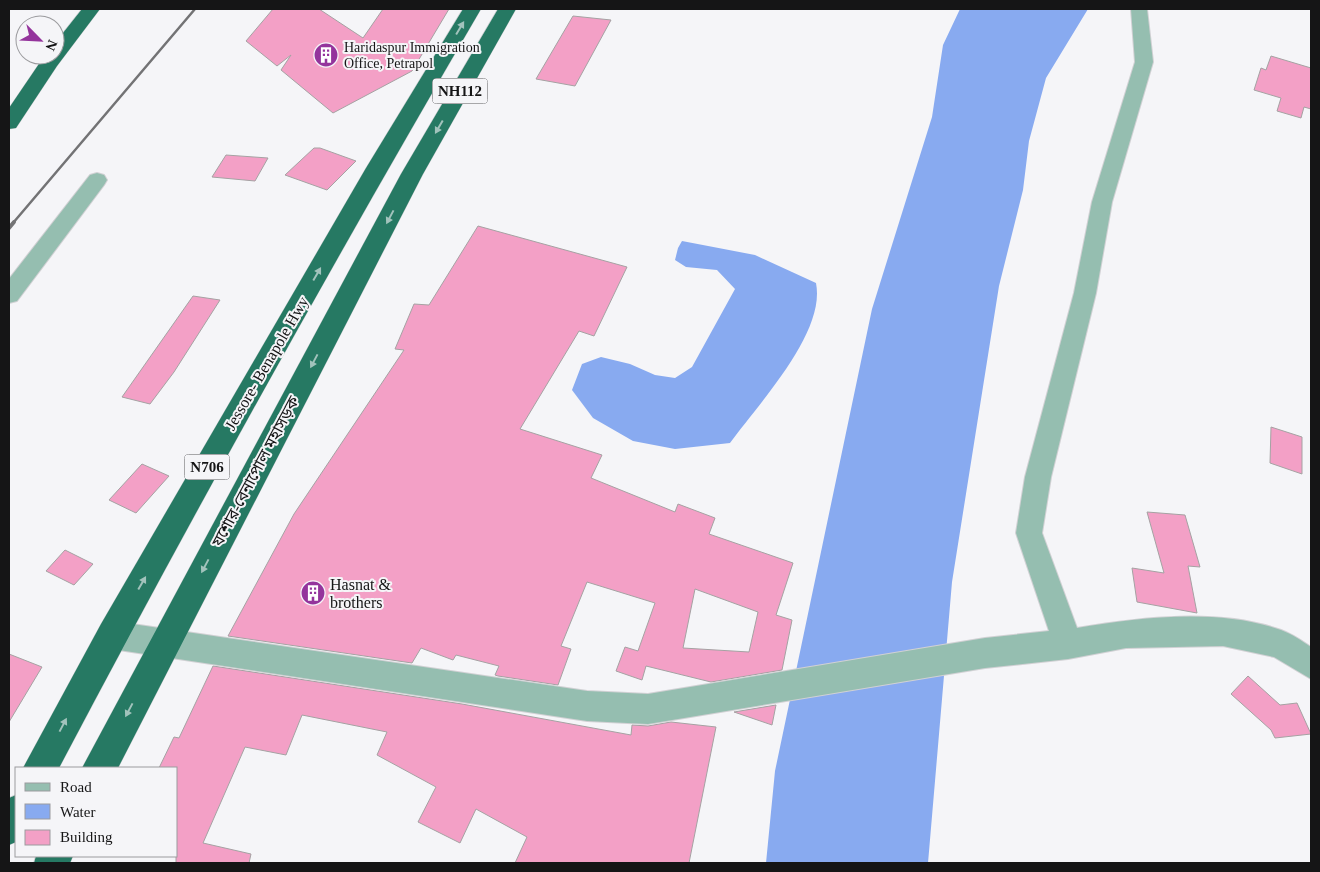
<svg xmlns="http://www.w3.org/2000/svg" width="1320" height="872" font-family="'Times New Roman','Noto Sans Bengali',serif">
  <rect width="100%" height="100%" fill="#f5f5f8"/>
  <g fill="#88aaf0">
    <polygon points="960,9 1088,9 1046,78 1029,141 1023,190 999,286 952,582 928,863 766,863 775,771 872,309 932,117 943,45"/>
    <path d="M682,241L755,255L816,283C826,333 758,404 730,443L675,449L633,441L593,418L572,390L582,364L601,357L630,364L655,375L675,378L692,367L735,289L717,270L686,267L675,260L678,248Z"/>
  </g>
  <g fill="#f3a0c6" stroke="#a5a2a3" fill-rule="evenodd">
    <polygon points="273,9 319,9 363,38 383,9 449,9 412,71 333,113 281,70 291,55 277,66 246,41"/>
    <polygon points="573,16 611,20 575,86 536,79"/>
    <polygon points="1271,56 1311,68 1311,109 1304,107 1301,118 1277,111 1281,98 1254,90 1261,68 1266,70"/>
    <polygon points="314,148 320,148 356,161 327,190 285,175"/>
    <polygon points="226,155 268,158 255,181 212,177"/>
    <path d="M478,226L627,267L594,336L579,331L520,429L602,455L591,478L675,512L678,504L715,518L709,534L793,563L776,615L792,620L782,670L711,682L646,666L642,680L616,671L625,647L638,651L655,603L587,582L561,646L571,649L558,685L498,676L495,675L499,666L456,655L453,660L421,648L412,663L228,636L294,514L404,350L395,349L414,304L429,305ZM695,589L758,612L749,652L683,648Z"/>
    <polygon points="193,296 220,300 174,372 150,404 122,397"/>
    <polygon points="1271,427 1302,437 1302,474 1270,463"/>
    <polygon points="142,464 169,476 136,513 109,500"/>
    <polygon points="1147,512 1185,515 1200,567 1188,566 1197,613 1137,602 1132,568 1164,573"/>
    <polygon points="65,550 93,564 74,585 46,571"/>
    <polygon points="9,654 42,667 9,722"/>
    <polygon points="213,666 462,704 631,735 632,725 648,726 671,722 716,727 689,863 515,863 527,837 476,809 460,843 418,822 436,787 377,755 387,732 302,715 286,755 245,747 203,843 251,854 249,863 176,863 176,768 159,768 174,737 179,738"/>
    <polygon points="1248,676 1280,705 1297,703 1311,734 1275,738 1271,730 1231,694"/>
    <polygon points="776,705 772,725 734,712"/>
  </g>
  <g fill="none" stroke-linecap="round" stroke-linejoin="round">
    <defs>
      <g id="street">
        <path d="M1131,9H1147L1153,62L1112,202L1096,293L1051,477L1042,533L1077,628C1140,617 1220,608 1281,630C1292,634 1302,641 1311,647V679L1274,657L1223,646L1126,648L1068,659L985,668L648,724L587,721L112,649L102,645L97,635L102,625L112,621L587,691L648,694L985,638L1049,631L1016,533L1025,477L1074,293L1092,202L1135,62Z"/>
        <polygon points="97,173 104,175 107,180 104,185 17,301 9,303 9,279 90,175"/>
      </g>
      <g id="highway">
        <polygon points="82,9 100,9 57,66 16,128 9,129 9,108 45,55 55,55 55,43"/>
        <path d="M463,9H481C335,259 194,512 59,768H23L101,624L366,168Z"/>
        <polygon points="498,9 516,9 423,174 118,768 82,768 401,174"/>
        <polygon points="16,795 16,842 9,845 9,798"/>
        <polygon points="36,856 73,856 70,863 34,863"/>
      </g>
    </defs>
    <use href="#street" stroke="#d1d1d4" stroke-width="2"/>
    <use href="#highway" stroke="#d1d1d4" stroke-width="1"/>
    <use href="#street" fill="#95beb0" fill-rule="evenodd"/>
    <use href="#highway" fill="#267963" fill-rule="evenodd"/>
    <polyline stroke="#737375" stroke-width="2.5" points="13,223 195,9"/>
    <polyline stroke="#737375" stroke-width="4" points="9,228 14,222"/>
  </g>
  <defs><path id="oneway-solid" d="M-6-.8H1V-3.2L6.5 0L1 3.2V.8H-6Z" transform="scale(1.25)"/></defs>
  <g fill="#a2c3bc">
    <use href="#oneway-solid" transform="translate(460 28) rotate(-59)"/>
    <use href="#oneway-solid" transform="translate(439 127) rotate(120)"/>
    <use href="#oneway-solid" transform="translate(390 217) rotate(118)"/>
    <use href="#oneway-solid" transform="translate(317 274) rotate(-60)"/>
    <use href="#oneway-solid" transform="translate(314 361) rotate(118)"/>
    <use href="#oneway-solid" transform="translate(205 566) rotate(118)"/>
    <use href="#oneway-solid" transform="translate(142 583) rotate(-60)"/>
    <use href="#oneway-solid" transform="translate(129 710) rotate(118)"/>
    <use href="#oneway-solid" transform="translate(63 725) rotate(-62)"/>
  </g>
  <defs>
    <symbol id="building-disc" viewBox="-11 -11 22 22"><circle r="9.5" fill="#94349c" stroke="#f5f5f8"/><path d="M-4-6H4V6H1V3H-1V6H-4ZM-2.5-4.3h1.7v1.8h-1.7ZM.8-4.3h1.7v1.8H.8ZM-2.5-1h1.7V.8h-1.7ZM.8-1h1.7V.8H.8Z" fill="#fff"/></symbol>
  </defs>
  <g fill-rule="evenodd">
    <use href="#building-disc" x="312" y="41" width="28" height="28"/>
    <use href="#building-disc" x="299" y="579" width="28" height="28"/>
  </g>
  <g text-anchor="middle" stroke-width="4" stroke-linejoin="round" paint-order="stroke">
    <g font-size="14" fill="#151516" stroke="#f5f5f8" text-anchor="start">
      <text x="344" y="52">Haridaspur Immigration<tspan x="344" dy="16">Office, Petrapol</tspan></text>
    </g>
    <g fill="#f5f5f8" stroke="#58585a" stroke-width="1">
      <rect x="432.5" y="78.5" width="55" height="25" rx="4"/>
      <rect x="184.5" y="454.5" width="45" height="25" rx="4"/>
    </g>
    <g font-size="15" font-weight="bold" fill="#151516">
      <text x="460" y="96">NH112</text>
      <text x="207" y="472">N706</text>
    </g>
    <g font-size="16" fill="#151516" stroke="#f5f5f8">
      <text transform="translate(266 363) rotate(-60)" y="6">Jessore- Benapole Hwy</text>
      <text transform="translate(255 471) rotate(-62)" y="6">যশোর-বেনাপোল মহাসড়ক</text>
    </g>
    <g font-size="16" fill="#151516" stroke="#f5f5f8" text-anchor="start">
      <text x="330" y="590">Hasnat &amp;<tspan x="330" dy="18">brothers</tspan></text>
    </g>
  </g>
  <rect width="1320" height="872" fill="none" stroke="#151516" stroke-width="20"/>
  <rect x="15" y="767" width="162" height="90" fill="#f5f5f8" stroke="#9b9b9e"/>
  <rect x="25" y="783" width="25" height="8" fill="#95beb0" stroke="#9b9b9e"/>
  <text x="60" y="792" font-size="15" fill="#151516">Road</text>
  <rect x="25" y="804" width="25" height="15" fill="#88aaf0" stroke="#9b9b9e"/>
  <text x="60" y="817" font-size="15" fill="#151516">Water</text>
  <rect x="25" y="830" width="25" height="15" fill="#f3a0c6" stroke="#9b9b9e"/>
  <text x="60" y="842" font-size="15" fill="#151516">Building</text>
  <g transform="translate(40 40) rotate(114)"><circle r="24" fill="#f5f5f8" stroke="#9b9b9e"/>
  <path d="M0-4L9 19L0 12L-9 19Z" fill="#94349c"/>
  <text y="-8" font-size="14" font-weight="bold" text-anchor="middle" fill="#151516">N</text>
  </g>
</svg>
